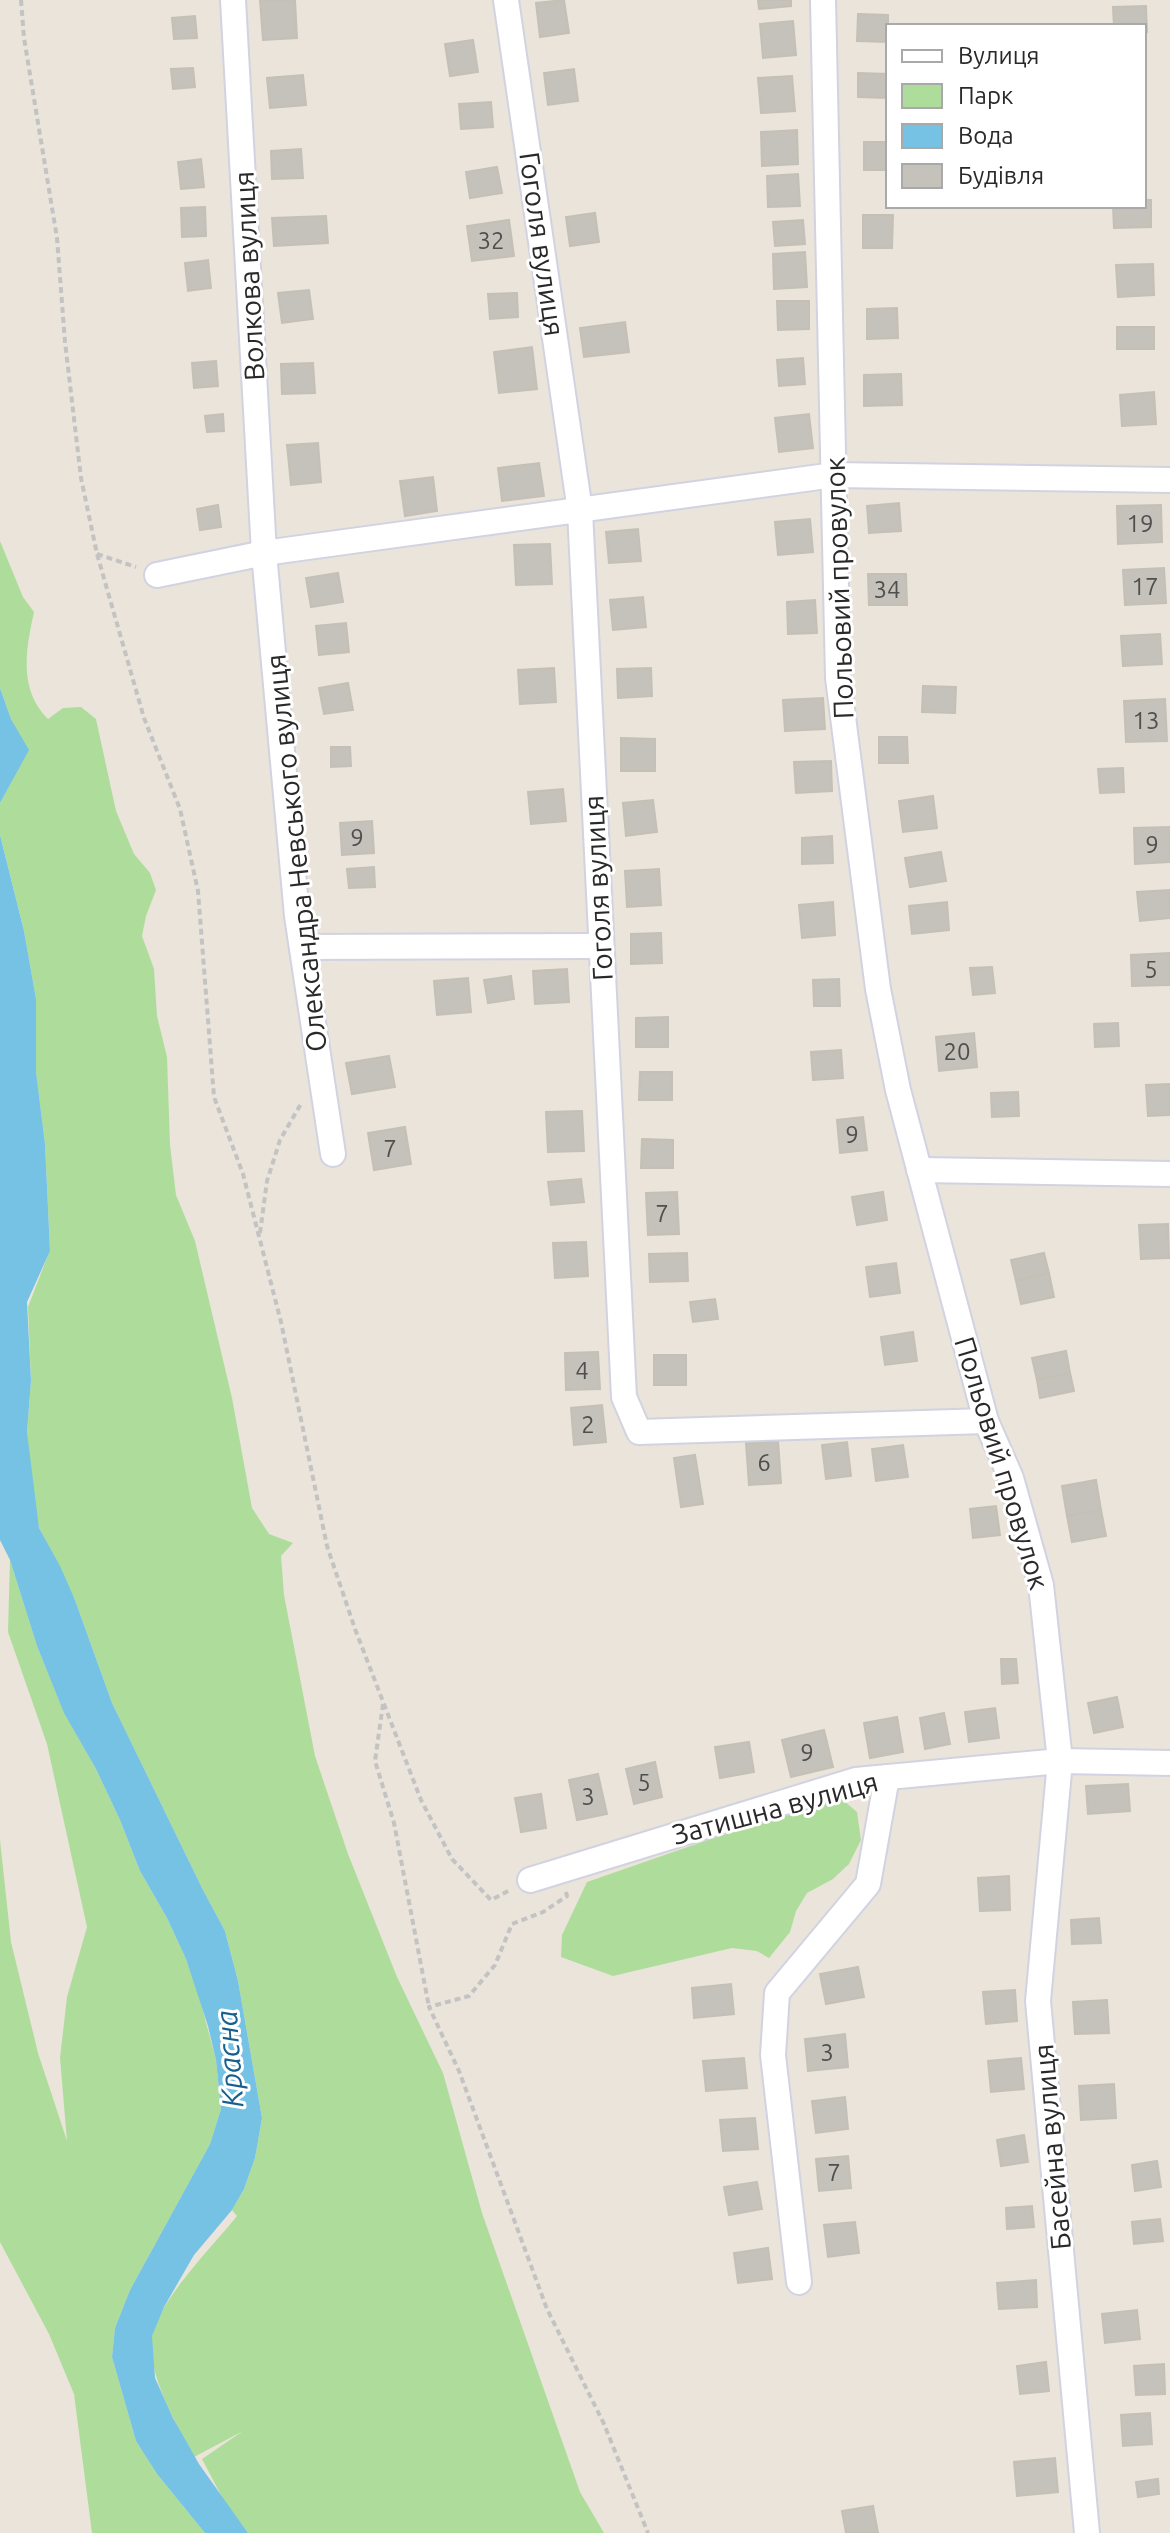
<svg xmlns="http://www.w3.org/2000/svg" width="1170" height="2533" font-family="Ubuntu,sans-serif">
  <rect width="100%" height="100%" fill="#eae4db"/>
  <g fill="#aedd9b">
    <path d="M0,541L23,597L34,612C26,649 18,689 48,719L63,708L81,707L96,719L116,811L134,854L150,873L156,890L146,916L142,936L154,969L157,1016L167,1057L170,1145L176,1195L195,1241L232,1398L252,1508L269,1534L293,1543L281,1556L284,1595L315,1756L348,1854L397,1977L443,2073L482,2213L580,2492L604,2533H248L223,2499L202,2459L243,2431L194,2457C177,2425 146,2373 152,2336C158,2301 214,2245 237,2216L232,2210L244,2189L255,2158L262,2118L238,1981L225,1931L203,1890L112,1703L75,1600L39,1528L31,1480L27,1432L31,1381L28,1307L50,1250L45,1144L36,1073V999L24,931L0,835V803L28,750L11,719L0,688Z"/>
    <polygon points="10,1560 37,1646 64,1712 96,1769 120,1820 140,1871 167,1918 186,1959 199,1996 216,2060 221,2109 210,2144 130,2290 115,2328 112,2357 136,2441 157,2474 205,2533 92,2533 74,2394 49,2334 0,2242 0,1840 11,1942 38,2053 67,2141 60,2058 67,1997 87,1927 47,1744 8,1632"/>
    <polygon points="837,1795 857,1812 861,1840 849,1864 833,1879 807,1893 796,1911 790,1932 769,1958 757,1951 732,1948 613,1976 561,1957 562,1935 587,1882"/>
  </g>
  <g fill="#75c2e5">
    <polygon points="0,688 11,719 29,750 0,803"/>
    <polygon points="0,835 24,931 36,999 36,1072 45,1144 50,1251 27,1302 31,1381 27,1432 39,1528 60,1566 75,1600 112,1703 203,1890 225,1931 238,1981 262,2118 255,2158 244,2189 232,2210 194,2255 164,2307 152,2336 155,2378 173,2418 199,2464 248,2533 205,2533 157,2474 136,2441 112,2357 115,2328 130,2290 210,2144 221,2109 216,2060 208,2026 186,1959 167,1918 140,1871 120,1820 96,1769 64,1713 37,1646 10,1560 0,1540"/>
  </g>
  <g fill="#c5c1bb" stroke="#c5c0b5" stroke-width="2">
    <polygon points="260,0 295,0 297,38 263,40"/>
    <polygon points="564,0 569,33 540,37 536,3"/>
    <polygon points="758,0 791,0 791,6 759,9"/>
    <polygon points="1146,6 1147,32 1144,32 1144,26 1114,26 1113,7"/>
    <polygon points="858,14 888,15 888,42 857,41"/>
    <polygon points="195,16 197,38 174,39 172,18"/>
    <polygon points="793,21 796,55 763,58 760,24"/>
    <polygon points="473,40 478,72 450,76 445,44"/>
    <polygon points="193,68 195,87 173,89 171,69"/>
    <polygon points="574,69 578,101 548,105 544,73"/>
    <polygon points="858,73 888,74 887,98 858,97"/>
    <polygon points="303,75 306,105 270,108 267,78"/>
    <polygon points="792,76 795,111 761,113 758,78"/>
    <polygon points="491,102 493,127 461,129 459,104"/>
    <polygon points="797,130 798,164 762,166 761,132"/>
    <rect x="864" y="142" width="24" height="28"/>
    <polygon points="301,149 303,178 272,179 271,151"/>
    <polygon points="201,159 204,187 181,189 178,162"/>
    <polygon points="497,167 502,193 470,198 466,172"/>
    <polygon points="798,174 800,206 768,207 767,176"/>
    <polygon points="1144,200 1151,200 1151,227 1114,228 1113,206 1144,206"/>
    <polygon points="205,207 206,236 182,237 181,208"/>
    <polygon points="595,213 599,242 570,246 566,217"/>
    <polygon points="863,215 893,215 892,248 863,248"/>
    <polygon points="326,216 328,243 274,246 272,218"/>
    <polygon points="509,220 514,256 472,261 467,226"/>
    <polygon points="803,220 805,244 775,246 773,222"/>
    <polygon points="805,252 807,287 774,289 773,254"/>
    <polygon points="208,260 211,288 188,291 185,263"/>
    <polygon points="1153,264 1154,295 1118,297 1116,265"/>
    <polygon points="309,290 313,319 282,323 278,293"/>
    <polygon points="517,293 518,317 490,319 488,294"/>
    <polygon points="777,301 809,301 809,329 778,330"/>
    <polygon points="897,308 898,338 867,339 867,309"/>
    <polygon points="625,322 629,352 584,357 580,328"/>
    <rect x="1117" y="327" width="37" height="22"/>
    <polygon points="532,347 537,389 499,393 494,352"/>
    <polygon points="803,358 805,384 779,386 777,360"/>
    <polygon points="216,361 218,386 194,388 192,363"/>
    <polygon points="313,363 315,393 282,394 281,364"/>
    <polygon points="901,374 902,405 864,406 864,375"/>
    <polygon points="1154,392 1156,424 1122,426 1120,395"/>
    <polygon points="223,414 224,431 207,432 205,416"/>
    <polygon points="809,414 813,448 779,452 775,418"/>
    <polygon points="318,443 321,482 291,485 287,445"/>
    <polygon points="539,463 544,496 502,501 498,468"/>
    <polygon points="433,477 437,511 405,516 400,481"/>
    <polygon points="899,503 901,531 869,533 867,506"/>
    <polygon points="218,505 221,527 200,530 197,509"/>
    <polygon points="1161,505 1162,542 1118,544 1117,506"/>
    <polygon points="810,519 813,552 778,555 775,522"/>
    <polygon points="638,529 641,561 609,563 606,532"/>
    <polygon points="550,544 552,584 516,585 514,545"/>
    <polygon points="1164,568 1166,603 1125,605 1123,570"/>
    <polygon points="338,573 343,602 311,607 306,578"/>
    <polygon points="868,574 906,574 907,605 869,605"/>
    <polygon points="643,597 646,627 613,630 610,600"/>
    <polygon points="815,600 817,633 788,634 787,602"/>
    <polygon points="346,623 349,652 319,655 316,626"/>
    <polygon points="1160,634 1162,664 1123,666 1121,636"/>
    <polygon points="554,668 556,702 520,704 518,670"/>
    <polygon points="651,668 652,696 618,698 617,669"/>
    <polygon points="348,683 353,710 324,714 319,688"/>
    <polygon points="923,686 956,687 955,713 922,712"/>
    <polygon points="823,698 825,729 785,731 783,700"/>
    <polygon points="1165,699 1167,741 1126,742 1124,701"/>
    <polygon points="879,737 907,737 908,763 879,763"/>
    <polygon points="621,738 655,739 655,771 621,771"/>
    <polygon points="331,747 350,747 351,766 331,767"/>
    <polygon points="831,761 832,791 796,793 794,762"/>
    <polygon points="1123,768 1124,792 1100,793 1098,769"/>
    <polygon points="563,789 566,821 531,824 528,792"/>
    <polygon points="933,796 937,828 903,832 899,801"/>
    <polygon points="653,800 657,832 626,836 623,803"/>
    <polygon points="372,821 374,853 342,855 340,823"/>
    <polygon points="1170,827 1170,862 1135,864 1134,828"/>
    <polygon points="832,836 833,863 802,864 802,838"/>
    <polygon points="941,852 946,881 910,887 905,858"/>
    <polygon points="374,867 375,887 349,888 347,869"/>
    <polygon points="659,869 661,905 627,907 625,871"/>
    <polygon points="1169,890 1170,918 1140,921 1137,892"/>
    <polygon points="833,902 835,935 802,938 799,905"/>
    <polygon points="947,902 949,930 912,934 909,906"/>
    <polygon points="661,933 662,963 631,964 631,934"/>
    <polygon points="1170,953 1170,985 1132,986 1131,955"/>
    <polygon points="992,967 995,993 973,995 970,968"/>
    <polygon points="567,969 569,1002 535,1004 533,971"/>
    <polygon points="511,976 514,999 488,1003 484,980"/>
    <polygon points="468,978 471,1012 437,1015 434,981"/>
    <polygon points="839,979 840,1006 814,1006 813,980"/>
    <polygon points="668,1017 668,1047 636,1047 636,1018"/>
    <polygon points="1118,1023 1119,1046 1095,1047 1094,1024"/>
    <polygon points="974,1033 977,1067 939,1071 936,1037"/>
    <polygon points="841,1050 843,1078 813,1080 811,1052"/>
    <polygon points="389,1056 395,1087 352,1094 346,1063"/>
    <polygon points="640,1072 672,1072 672,1100 639,1100"/>
    <polygon points="1170,1084 1170,1115 1148,1116 1146,1085"/>
    <polygon points="1018,1092 1019,1116 992,1117 991,1093"/>
    <polygon points="582,1111 584,1151 548,1152 546,1112"/>
    <polygon points="863,1117 867,1150 840,1153 837,1120"/>
    <polygon points="405,1127 411,1164 374,1170 368,1133"/>
    <polygon points="642,1139 673,1140 673,1168 641,1168"/>
    <polygon points="581,1179 584,1202 551,1205 548,1182"/>
    <polygon points="677,1192 679,1234 648,1235 646,1193"/>
    <polygon points="883,1192 887,1220 857,1225 852,1197"/>
    <polygon points="1168,1224 1169,1258 1141,1259 1139,1225"/>
    <polygon points="586,1242 588,1276 555,1278 553,1243"/>
    <polygon points="687,1253 688,1281 650,1282 649,1254"/>
    <polygon points="1044,1253 1049,1273 1016,1281 1011,1260"/>
    <polygon points="896,1263 900,1293 870,1297 866,1267"/>
    <polygon points="1049,1273 1054,1297 1021,1304 1016,1281"/>
    <polygon points="715,1299 718,1319 693,1322 690,1302"/>
    <polygon points="913,1332 917,1361 885,1365 881,1337"/>
    <polygon points="1066,1351 1070,1373 1037,1380 1032,1358"/>
    <polygon points="598,1352 600,1389 566,1390 565,1353"/>
    <rect x="654" y="1355" width="32" height="30"/>
    <polygon points="1070,1373 1074,1391 1040,1398 1037,1380"/>
    <polygon points="602,1405 606,1442 574,1445 571,1408"/>
    <polygon points="778,1441 781,1483 749,1485 746,1443"/>
    <polygon points="847,1442 851,1476 826,1479 822,1445"/>
    <polygon points="903,1445 908,1477 876,1481 872,1449"/>
    <polygon points="695,1455 703,1504 681,1507 674,1458"/>
    <polygon points="1096,1480 1101,1510 1067,1516 1062,1486"/>
    <polygon points="996,1506 1000,1535 973,1538 970,1509"/>
    <polygon points="1101,1510 1106,1536 1072,1542 1067,1516"/>
    <polygon points="1001,1659 1016,1659 1018,1683 1002,1684"/>
    <polygon points="1117,1697 1123,1727 1094,1733 1088,1703"/>
    <polygon points="995,1708 999,1738 969,1742 965,1712"/>
    <polygon points="944,1713 950,1744 925,1749 920,1718"/>
    <polygon points="897,1717 903,1752 870,1758 864,1723"/>
    <polygon points="824,1730 833,1767 791,1777 782,1740"/>
    <polygon points="749,1742 754,1772 720,1778 715,1747"/>
    <polygon points="655,1762 662,1797 634,1804 626,1769"/>
    <polygon points="598,1774 607,1814 577,1820 569,1780"/>
    <polygon points="1128,1784 1130,1811 1088,1814 1086,1786"/>
    <polygon points="541,1794 546,1828 521,1832 515,1798"/>
    <polygon points="1009,1876 1010,1910 980,1911 978,1878"/>
    <polygon points="1099,1918 1101,1943 1072,1944 1071,1920"/>
    <polygon points="858,1967 864,1997 826,2004 820,1974"/>
    <polygon points="731,1984 734,2014 694,2018 692,1988"/>
    <polygon points="1015,1990 1017,2021 986,2024 983,1992"/>
    <polygon points="1107,2000 1109,2033 1075,2034 1073,2002"/>
    <polygon points="845,2034 848,2067 808,2071 805,2039"/>
    <polygon points="744,2058 747,2088 706,2091 703,2061"/>
    <polygon points="1021,2058 1024,2089 991,2092 988,2061"/>
    <polygon points="1114,2084 1116,2118 1081,2120 1079,2086"/>
    <polygon points="845,2097 848,2129 816,2133 812,2101"/>
    <polygon points="755,2118 758,2149 723,2151 720,2120"/>
    <polygon points="1024,2135 1028,2162 1001,2166 997,2140"/>
    <polygon points="848,2156 851,2188 819,2191 816,2159"/>
    <polygon points="1157,2161 1161,2187 1135,2191 1132,2165"/>
    <polygon points="757,2182 762,2209 729,2215 724,2187"/>
    <polygon points="1032,2206 1034,2227 1007,2229 1006,2208"/>
    <polygon points="1160,2219 1163,2241 1134,2244 1132,2222"/>
    <polygon points="855,2222 859,2253 828,2257 824,2225"/>
    <polygon points="768,2248 772,2279 738,2283 734,2253"/>
    <polygon points="1036,2280 1037,2307 999,2309 997,2283"/>
    <polygon points="1137,2310 1140,2339 1105,2343 1102,2314"/>
    <polygon points="1046,2362 1049,2391 1020,2394 1017,2366"/>
    <polygon points="1164,2364 1165,2394 1136,2395 1134,2366"/>
    <polygon points="1150,2413 1152,2444 1123,2446 1121,2415"/>
    <polygon points="1055,2458 1058,2492 1017,2496 1014,2462"/>
    <polygon points="1158,2479 1159,2494 1138,2497 1136,2482"/>
    <polygon points="873,2506 878,2533 846,2533 842,2511"/>
  </g>
  <g fill="none" stroke-linecap="round" stroke-linejoin="round">
    <defs>
      <g id="street">
        <polyline points="233,0 264,553 297,916 333,1154"/>
        <polyline points="506,0 580,511 624,1397 639,1432 986,1421"/>
        <polyline points="823,0 838,678 878,989 898,1090 986,1421 1011,1478 1041,1585 1060,1761 1038,2001 1087,2533"/>
        <polyline points="157,575 264,553 834,475 1170,480"/>
        <polyline points="302,947 601,946"/>
        <polyline points="919,1170 1170,1174"/>
        <polyline points="530,1880 856,1780 1060,1761 1170,1763"/>
        <polyline points="799,2282 773,2055 777,1993 868,1884 887,1777"/>
      </g>
    </defs>
    <use href="#street" stroke="#d1d3e1" stroke-width="28"/>
    <g stroke="#c3c3c3" stroke-width="4" stroke-dasharray="6 4" stroke-linecap="butt">
      <polyline points="21,0 24,38 57,238 65,342 81,478 97,554 144,718 180,809 198,891 214,1097 243,1174 281,1322 327,1546 355,1629 421,1800 452,1859 491,1900 510,1890"/>
      <polyline points="97,554 136,567"/>
      <polyline points="260,1233 267,1181 280,1140 302,1102"/>
      <polyline points="383,1704 375,1761 394,1823 429,2007"/>
      <polyline points="566,1892 567,1896 543,1912 512,1924 495,1965 469,1996 429,2007 459,2071 547,2309 604,2424 648,2533"/>
    </g>
    <use href="#street" stroke="#fff" stroke-width="24"/>
  </g>
  <g text-anchor="middle" stroke-width="6" stroke-linejoin="round" paint-order="stroke">
    <g font-size="24" fill="#504f4e">
      <text x="491" y="249">32</text>
      <text x="1140" y="532">19</text>
      <text x="1145" y="595">17</text>
      <text x="887" y="598">34</text>
      <text x="1146" y="729">13</text>
      <text x="357" y="846">9</text>
      <text x="1152" y="853">9</text>
      <text x="1151" y="978">5</text>
      <text x="957" y="1060">20</text>
      <text x="852" y="1143">9</text>
      <text x="390" y="1157">7</text>
      <text x="662" y="1222">7</text>
      <text x="582" y="1379">4</text>
      <text x="588" y="1433">2</text>
      <text x="764" y="1471">6</text>
      <text x="807" y="1761">9</text>
      <text x="644" y="1791">5</text>
      <text x="588" y="1805">3</text>
      <text x="827" y="2061">3</text>
      <text x="834" y="2181">7</text>
    </g>
    <g font-size="28" fill="#292929" stroke="#fff">
      <text transform="translate(542 244) rotate(82)" y="10">Гоголя вулиця</text>
      <text transform="translate(249 276) rotate(-93)" y="10">Волкова вулиця</text>
      <text transform="translate(839 588) rotate(-92)" y="10">Польовий провулок</text>
      <text transform="translate(296 853) rotate(-96)" y="10">Олександра Невського вулиця</text>
      <text transform="translate(598 888) rotate(-93)" y="10">Гоголя вулиця</text>
      <text transform="translate(1002 1463) rotate(73)" y="10">Польовий провулок</text>
      <text transform="translate(775 1808) rotate(-15)" y="10">Затишна вулиця</text>
      <text transform="translate(1052 2147) rotate(-95)" y="10">Басейна вулиця</text>
    </g>
    <g font-size="30" font-style="italic" fill="#175f8e" stroke="#fff">
      <text transform="translate(230 2059) rotate(-94)" y="10">Красна</text>
    </g>
  </g>
  <rect x="886" y="24" width="260" height="184" fill="#ffffff" stroke="#a9a9a9" stroke-width="2"/>
  <rect x="902" y="50" width="40" height="12" fill="#ffffff" stroke="#a9a9a9" stroke-width="2"/>
  <text x="958" y="64" font-size="24" fill="#292929">Вулиця</text>
  <rect x="902" y="84" width="40" height="24" fill="#aedd9b" stroke="#a9a9a9" stroke-width="2"/>
  <text x="958" y="104" font-size="24" fill="#292929">Парк</text>
  <rect x="902" y="124" width="40" height="24" fill="#75c2e5" stroke="#a9a9a9" stroke-width="2"/>
  <text x="958" y="144" font-size="24" fill="#292929">Вода</text>
  <rect x="902" y="164" width="40" height="24" fill="#c5c1bb" stroke="#a9a9a9" stroke-width="2"/>
  <text x="958" y="184" font-size="24" fill="#292929">Будівля</text>
</svg>
